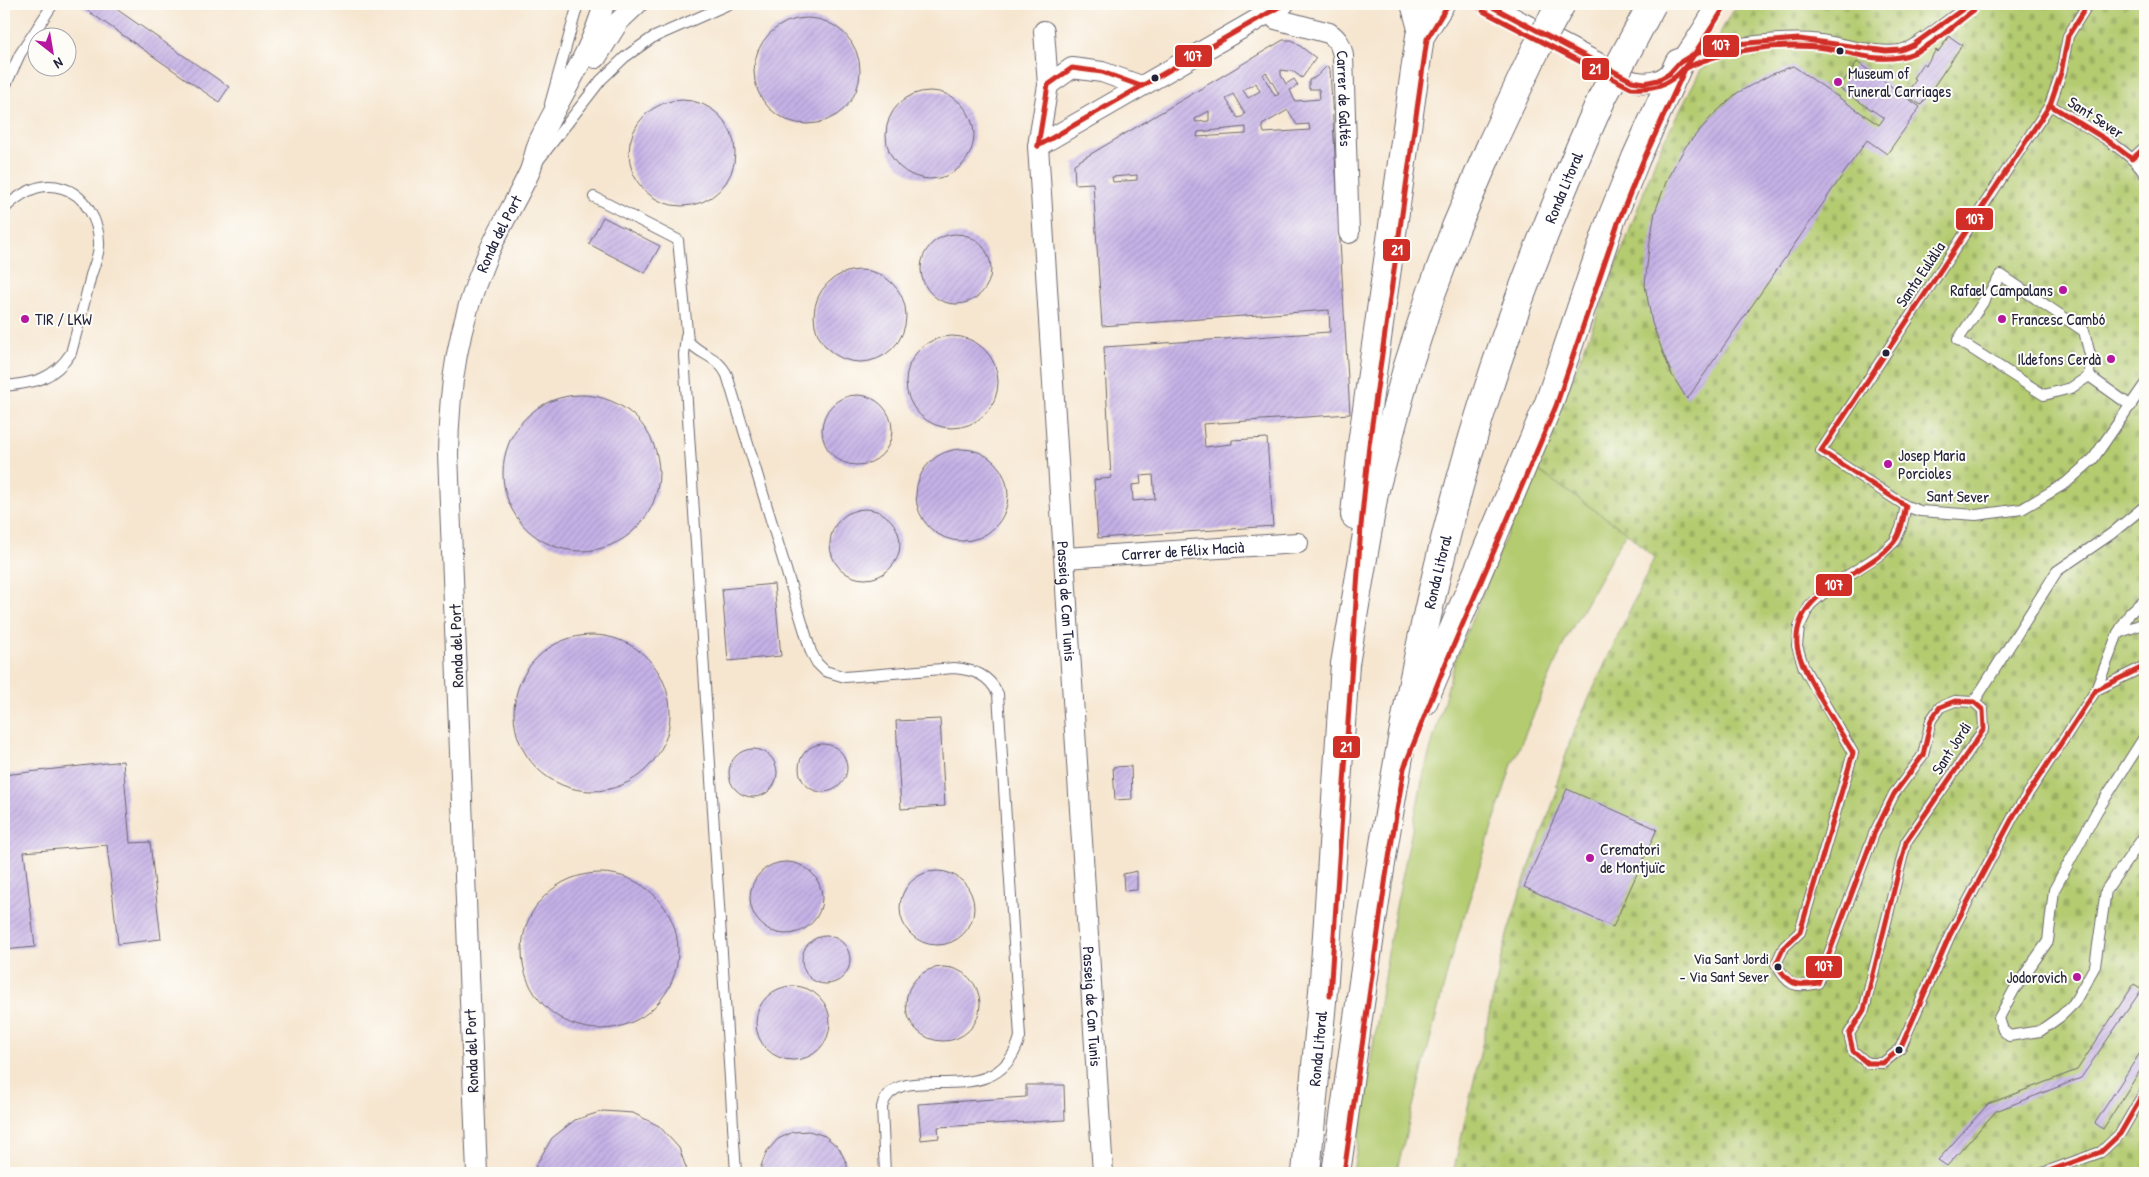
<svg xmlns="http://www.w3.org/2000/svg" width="2149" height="1177" font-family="'Patrick Hand',sans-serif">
  <defs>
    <pattern id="cemetery-stones" width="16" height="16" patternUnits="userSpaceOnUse" patternTransform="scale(1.25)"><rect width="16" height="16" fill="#b4cb70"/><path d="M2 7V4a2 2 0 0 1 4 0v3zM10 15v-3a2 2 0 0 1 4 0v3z" fill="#9aae62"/></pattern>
    <pattern id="building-hatch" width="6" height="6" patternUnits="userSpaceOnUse" patternTransform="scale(1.25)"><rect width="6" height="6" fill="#c5b1e6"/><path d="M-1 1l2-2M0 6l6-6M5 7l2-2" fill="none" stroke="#a998c6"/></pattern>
  </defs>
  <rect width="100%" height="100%" fill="#fdfcf7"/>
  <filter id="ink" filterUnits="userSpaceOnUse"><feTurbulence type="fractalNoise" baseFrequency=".02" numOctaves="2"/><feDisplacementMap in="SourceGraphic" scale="10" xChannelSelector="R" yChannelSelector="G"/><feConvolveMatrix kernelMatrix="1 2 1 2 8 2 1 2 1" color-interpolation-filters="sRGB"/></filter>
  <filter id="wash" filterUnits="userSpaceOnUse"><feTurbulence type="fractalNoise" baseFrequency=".0096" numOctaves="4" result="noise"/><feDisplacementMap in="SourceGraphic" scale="20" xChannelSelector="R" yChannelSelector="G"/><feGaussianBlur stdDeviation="1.12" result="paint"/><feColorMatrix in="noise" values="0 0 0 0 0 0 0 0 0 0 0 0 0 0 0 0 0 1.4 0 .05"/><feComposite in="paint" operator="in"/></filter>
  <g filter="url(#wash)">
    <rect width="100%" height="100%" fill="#f6e6d0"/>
    <polygon fill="#b4cb70" stroke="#6b7656" points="1536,469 1626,532 1566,639 1511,767 1451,958 1396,1173 1353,1173 1393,921 1424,772 1456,658 1501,548"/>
    <polygon fill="url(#cemetery-stones)" stroke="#6b7656" points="1738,4 2145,4 2145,1173 1453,1173 1507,935 1522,887 1559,787 1556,786 1572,735 1654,558 1626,532 1536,469 1611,281 1660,148 1727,20"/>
    <g id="blocks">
      <g fill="url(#building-hatch)" fill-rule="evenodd">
        <polygon points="78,4 109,4 229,87 219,102"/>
        <circle cx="807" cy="71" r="53"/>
        <polygon points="1949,36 1962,45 1921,105 1905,95 1916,80 1913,78 1923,63 1926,65 1936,50 1938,52"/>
        <path d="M1283,40H1292L1316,58L1302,78L1294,72L1281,70V75L1286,84L1294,79L1298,85L1290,90L1295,101L1320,99L1319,89H1309V80L1316,77L1327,66L1330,69L1350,414L1203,424L1205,447L1232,444V440L1267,438L1273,526L1098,538L1094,480L1111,478L1104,347L1330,332L1329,310L1102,326L1093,183L1075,184L1074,164ZM1266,72L1279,94L1275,96L1263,75ZM1256,83L1260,91L1248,98L1243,90ZM1233,94L1245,114L1242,117L1238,118L1226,99ZM1288,110L1297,125L1309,124L1310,130L1264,133L1262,125ZM1209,111V121L1196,122L1195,119ZM1246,127V134L1197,137L1198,132ZM1137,175V180L1113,182L1112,177ZM1153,475L1155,499L1133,501L1132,485L1141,484L1140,476Z"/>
        <polygon points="1857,62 1920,107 1887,154 1867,140 1687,399 1672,375 1662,350 1652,323 1645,285 1649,247 1655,212 1668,177 1686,146 1713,115 1737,93 1770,75 1793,66 1879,125 1884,118 1839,88"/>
        <circle cx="930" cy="135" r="44"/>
        <circle cx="682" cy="153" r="53"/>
        <polygon points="603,217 660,246 645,273 589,244"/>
        <circle cx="956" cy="269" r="35"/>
        <circle cx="860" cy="316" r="46"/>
        <circle cx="952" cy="382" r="46"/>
        <circle cx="581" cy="473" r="78"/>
        <circle cx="857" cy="430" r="35"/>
        <circle cx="962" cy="495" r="46"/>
        <circle cx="865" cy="544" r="35"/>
        <polygon points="774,584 781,656 728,661 722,589"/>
        <circle cx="592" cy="713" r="78"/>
        <polygon points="940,719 945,806 901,809 896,721"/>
        <circle cx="823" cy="768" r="24"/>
        <circle cx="753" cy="773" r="24"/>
        <polygon points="123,761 130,843 150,842 161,939 118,944 107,845 24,852 35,947 4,950 4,775"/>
        <polygon points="1131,766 1132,799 1115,800 1113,767"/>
        <polygon points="1567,789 1657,829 1613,927 1524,887"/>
        <circle cx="786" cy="898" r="36"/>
        <polygon points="1137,871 1137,890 1124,891 1123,874"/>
        <circle cx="937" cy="908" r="37"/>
        <circle cx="600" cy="951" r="78"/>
        <circle cx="826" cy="960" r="24"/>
        <circle cx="943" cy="1004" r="37"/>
        <polygon points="2134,984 2142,989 2081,1078 1996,1111 1947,1166 1938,1160 1988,1104 2077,1070"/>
        <circle cx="793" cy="1023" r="37"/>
        <polygon points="2145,1045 2145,1063 2103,1129 2095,1123"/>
        <polygon points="1026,1085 1064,1085 1065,1120 938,1127 939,1138 921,1140 918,1104 1026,1097"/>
        <polygon points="603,1111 633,1113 659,1126 679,1148 688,1173 535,1173 536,1165 552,1138 575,1120"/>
        <polygon points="809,1131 825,1136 839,1148 847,1164 847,1173 761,1173 761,1166 767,1151 778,1139 793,1132"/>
      </g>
    </g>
  </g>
  <g filter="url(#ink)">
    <use href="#blocks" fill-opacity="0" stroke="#6c676f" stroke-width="1"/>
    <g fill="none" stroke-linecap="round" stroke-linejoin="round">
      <defs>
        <g id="lane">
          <polyline points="2088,4 2068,36 2061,73 2050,105 1821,451 1906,506 1920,511 1976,515 2022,509 2066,483 2093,459 2145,384"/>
          <path d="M1689,57C1712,42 1792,36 1820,40C1842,43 1879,54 1900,50C1918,46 1953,15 1970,4"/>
          <polyline points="4,89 20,54 53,4"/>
          <polyline points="550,104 578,4"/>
          <path d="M2050,105C2077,122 2131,149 2145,175"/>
          <polyline points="2132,159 2145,147"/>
          <polyline points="538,161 601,80 625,57 652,38 729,4"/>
          <path d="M594,197L678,240L688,341C701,356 717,355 727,375L811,652L817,663L825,671L845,677L954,668C975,670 989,675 998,694L1020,1037C997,1120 896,1053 882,1107L885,1173"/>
          <path d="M4,209C19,194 40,181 62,188C85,194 100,223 99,245C99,255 94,266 91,275C85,301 78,327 71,353C53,380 34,383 4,386"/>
          <polyline points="686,336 684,355 736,1173"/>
          <polyline points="2089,376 2071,388 2044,395 1958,340 2001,275 2084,331 2090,355 2089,376 2131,406"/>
          <path d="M1906,506L1901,528L1895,541L1881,554L1833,585L1810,605L1799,627L1797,646L1804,668L1853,753L1800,932L1784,947L1776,964C1789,986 1793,988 1818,983L1874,834L1894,794L1923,755L1931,720L1940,707L1955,701L1974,702L1983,710L1984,729L1906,842L1864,1010L1849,1034L1853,1051L1867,1063H1883L1900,1049L1950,935L2014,815L2096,690L2145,666"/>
          <polyline points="2118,633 2145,623"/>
          <polyline points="2096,690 2118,633 2130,613 2145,599"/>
          <polyline points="1974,702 2057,571 2111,534 2145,506"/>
          <polyline points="2145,736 2097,811 2054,890 2048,941 2014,990 1999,1018 2003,1030 2009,1036 2040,1031 2061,1016 2074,1003 2095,966 2106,890 2145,835"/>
          <polyline points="2043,1173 2101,1152 2120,1134 2145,1091"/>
        </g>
        <g id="street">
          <polyline points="1411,4 1420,36"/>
          <path d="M1487,4L1632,81C1641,83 1650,84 1659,80C1680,72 1706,23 1718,4"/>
          <path id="s1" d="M1272,11L1276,19L1329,33C1338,39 1341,45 1343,56L1349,233"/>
          <path id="s2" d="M1044,31L1048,85L1038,146L1103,1173"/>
          <polyline points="596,58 619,21 637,4"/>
          <polyline points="1048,85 1072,68 1102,72 1141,86"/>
          <polyline points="1038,146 1284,4"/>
          <path id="s3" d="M1065,558L1298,543"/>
          <path id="s4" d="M477,1173L448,454C449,385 458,325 485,261C497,231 515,203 529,173C534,162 535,148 541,137C562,93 591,52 604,4"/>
        </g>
        <g id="highway">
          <polyline points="1355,515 1362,444 1420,36 1440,4"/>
          <polyline points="1423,702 1549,403 1611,220 1636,158 1679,63"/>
          <path id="s5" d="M1306,1173L1324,980L1345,664L1374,493L1407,369L1431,294L1456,227L1492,143L1535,51"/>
          <path id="s6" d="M1336,1173C1373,916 1404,654 1483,405C1516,300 1557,198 1602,98"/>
        </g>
      </defs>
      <use href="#lane" stroke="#6c676f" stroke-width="12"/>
      <use href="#street" stroke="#6c676f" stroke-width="22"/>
      <use href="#highway" stroke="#6c676f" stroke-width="30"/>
      <use href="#lane" stroke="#fff" stroke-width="10"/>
      <use href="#street" stroke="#fff" stroke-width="20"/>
      <use href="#highway" stroke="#fff" stroke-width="28"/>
      <defs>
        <g id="highway-bridge">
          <polyline points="1535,51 1561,4"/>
          <polyline points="1602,98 1652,4"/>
        </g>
      </defs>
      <use href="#highway-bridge" stroke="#6c676f" stroke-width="30" stroke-linecap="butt"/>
      <use href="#highway-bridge" stroke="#fff" stroke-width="28"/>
      <defs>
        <g id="bus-1">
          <polyline points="1487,4 1632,81 1645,83 1658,80 1669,74 1679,63 1692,55 1723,45 1799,39 1886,51 1901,50 1913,45 1970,4"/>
          <path d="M2088,4L2068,36L2061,73L2050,105L1821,451L1906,506C1903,518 1902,532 1894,542C1865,577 1793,588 1797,645C1799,669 1840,730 1853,753L1800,932L1784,947L1776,964C1789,984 1794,987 1818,983L1874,834L1894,794L1923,755L1931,720L1940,707L1955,701L1974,702L1983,710L1984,729L1906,842L1864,1010L1849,1034L1853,1051L1867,1063H1883L1900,1049L1950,935L2014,815L2096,690L2145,666"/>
          <polyline points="2050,105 2110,142 2132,159 2145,147"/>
          <polyline points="1038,146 1284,4"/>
          <polyline points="1038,146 1048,85 1072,68 1102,72 1141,86"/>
          <polyline points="2043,1173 2101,1152 2120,1134 2145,1091"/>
        </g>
        <g id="bus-2">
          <path d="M1483,11L1631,88C1669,91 1680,75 1700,46"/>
          <path d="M1683,70C1718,50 1784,42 1825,48C1849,52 1875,62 1900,57C1926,53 1953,25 1974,10"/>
          <polyline points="1330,996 1361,526 1369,445 1427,39 1446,8"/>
          <polyline points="1344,1173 1386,876 1404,768 1443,670 1556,406 1618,223 1643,161 1686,67 1724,8"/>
        </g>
      </defs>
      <use href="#bus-1" stroke="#fdfcf7" stroke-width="9"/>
      <use href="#bus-2" stroke="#fdfcf7" stroke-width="9"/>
      <use href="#bus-1" stroke="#d02e26" stroke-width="5"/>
      <use href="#bus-2" stroke="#d02e26" stroke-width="5"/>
    </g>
  </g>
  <g fill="#22223b" stroke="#fdfcf7" stroke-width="2">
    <circle cx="1840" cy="51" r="4.5"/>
    <circle cx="1155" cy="78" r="4.5"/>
    <circle cx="1886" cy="353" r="4.5"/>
    <circle cx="1778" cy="967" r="4.5"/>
    <circle cx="1899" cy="1050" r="4.5"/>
  </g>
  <g fill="#b5179e" stroke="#fdfcf7" stroke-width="2">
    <circle cx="1838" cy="82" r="5"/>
    <circle cx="2063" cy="290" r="5"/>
    <circle cx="25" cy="319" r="5"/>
    <circle cx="2002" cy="319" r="5"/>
    <circle cx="2111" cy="359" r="5"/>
    <circle cx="1888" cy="464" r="5"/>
    <circle cx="1590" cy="858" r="5"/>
    <circle cx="2077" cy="977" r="5"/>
  </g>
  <g text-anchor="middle" stroke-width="4" stroke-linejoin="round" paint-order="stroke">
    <g font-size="15" fill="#22223b" stroke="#fdfcf7" text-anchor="end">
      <text x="1769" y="964">Via Sant Jordi<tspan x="1769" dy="18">- Via Sant Sever</tspan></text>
    </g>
    <g font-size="16" fill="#22223b" stroke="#fdfcf7" text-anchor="start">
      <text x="1848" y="79">Museum of<tspan x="1848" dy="18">Funeral Carriages</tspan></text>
      <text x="2053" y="296" text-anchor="end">Rafael Campalans</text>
      <text x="35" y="325">TIR / LKW</text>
      <text x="2012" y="325">Francesc Cambó</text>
      <text x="2101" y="365" text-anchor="end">Ildefons Cerdà</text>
      <text x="1898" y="461">Josep Maria<tspan x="1898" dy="18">Porcioles</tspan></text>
      <text x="1600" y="855">Crematori<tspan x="1600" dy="18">de Montjuïc</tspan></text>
      <text x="2067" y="983" text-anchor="end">Jodorovich</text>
    </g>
    <g font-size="16" fill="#22223b" stroke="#fdfcf7">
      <text dy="6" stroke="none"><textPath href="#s1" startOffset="134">Carrer de Galtés</textPath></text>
      <text transform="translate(2096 117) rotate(33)" y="6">Sant Sever</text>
      <text dy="6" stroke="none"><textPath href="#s6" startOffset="1015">Ronda Litoral</textPath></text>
      <text dy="6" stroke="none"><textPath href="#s4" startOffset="948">Ronda del Port</textPath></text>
      <text transform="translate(1920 274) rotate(-56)" y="6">Santa Eulàlia</text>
      <text transform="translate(1958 496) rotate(1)" y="6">Sant Sever</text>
      <text dy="6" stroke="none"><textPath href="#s3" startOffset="118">Carrer de Félix Macià</textPath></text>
      <text dy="6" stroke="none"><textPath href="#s6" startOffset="610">Ronda Litoral</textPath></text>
      <text dy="6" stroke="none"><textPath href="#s2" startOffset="572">Passeig de Can Tunis</textPath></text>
      <text transform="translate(456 646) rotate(-92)" y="6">Ronda del Port</text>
      <text transform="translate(1951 748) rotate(-57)" y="6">Sant Jordi</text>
      <text dy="6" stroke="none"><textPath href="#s2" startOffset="978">Passeig de Can Tunis</textPath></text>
      <text dy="6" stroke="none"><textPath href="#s5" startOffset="125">Ronda Litoral</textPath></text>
      <text transform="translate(471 1051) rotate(-92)" y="6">Ronda del Port</text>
    </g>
  </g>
  <g stroke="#fdfcf7" stroke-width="2">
    <rect x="1702" y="34" width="38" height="24" rx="5" fill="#d02e26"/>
    <rect x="1174" y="44" width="39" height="24" rx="5" fill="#d02e26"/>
    <rect x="1581" y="57" width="29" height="24" rx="5" fill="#d02e26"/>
    <rect x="1955" y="207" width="39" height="24" rx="5" fill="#d02e26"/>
    <rect x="1382" y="238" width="29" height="24" rx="5" fill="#d02e26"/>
    <rect x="1815" y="573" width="38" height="24" rx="5" fill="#d02e26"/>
    <rect x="1332" y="735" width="29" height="24" rx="5" fill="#d02e26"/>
    <rect x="1805" y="955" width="38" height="24" rx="5" fill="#d02e26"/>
  </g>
  <g font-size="14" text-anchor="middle" font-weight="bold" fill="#fff">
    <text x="1721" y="50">107</text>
    <text x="1193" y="61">107</text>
    <text x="1595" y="74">21</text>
    <text x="1975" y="224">107</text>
    <text x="1397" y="255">21</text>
    <text x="1834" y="590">107</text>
    <text x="1346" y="752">21</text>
    <text x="1824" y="971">107</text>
  </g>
  <rect width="2149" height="1177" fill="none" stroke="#fdfcf7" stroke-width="20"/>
  <g transform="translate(52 52) rotate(149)"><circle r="24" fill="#fdfcf7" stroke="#a5a5ac"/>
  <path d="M0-4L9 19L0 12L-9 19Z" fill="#b5179e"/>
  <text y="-8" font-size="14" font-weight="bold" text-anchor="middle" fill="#22223b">N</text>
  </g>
</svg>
